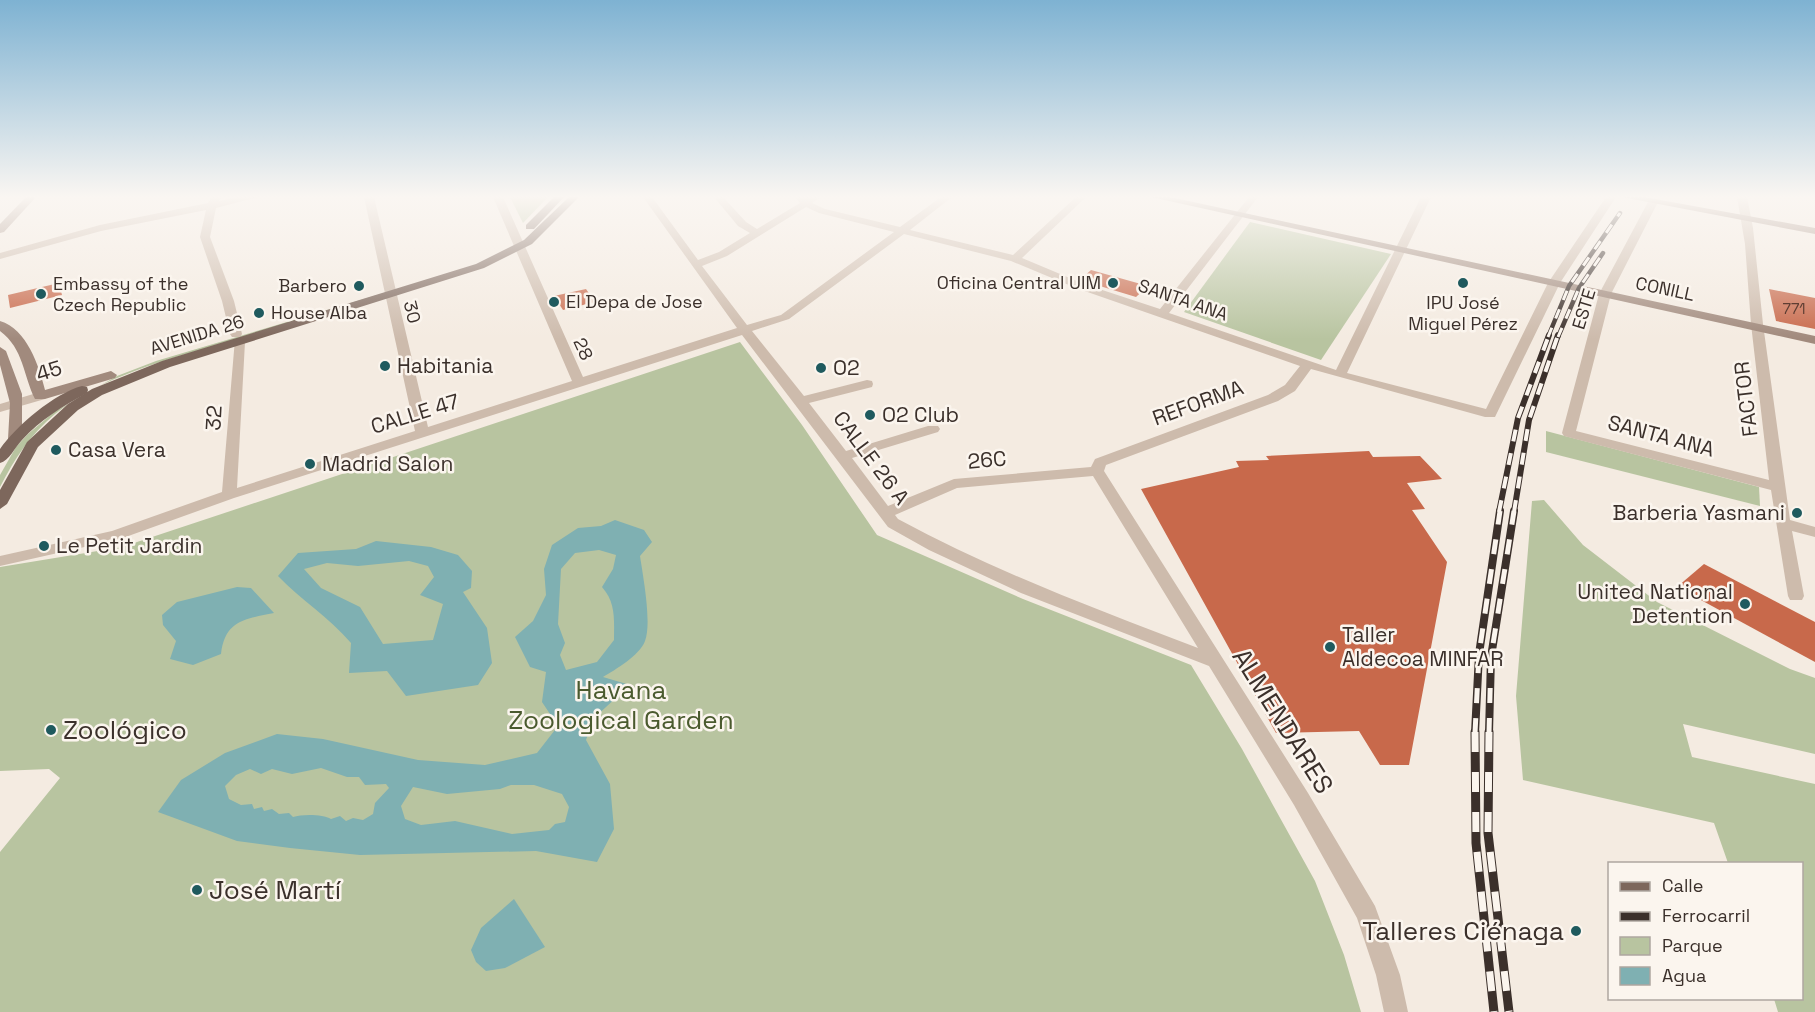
<svg xmlns="http://www.w3.org/2000/svg" width="1815" height="1012" font-family="'Space Grotesk',sans-serif">
  <rect width="100%" height="100%" fill="#f4ebe1"/>
  <g fill="#b8c4a0">
    <polygon points="510,197 548,197 523,223"/>
    <polygon points="1250,222 1391,254 1321,360 1184,312"/>
    <path d="M384,293C330,310 276,327 222,343C165,361 102,376 55,414C30,435 15,458 0,487V475L16,447L28,434L54,412L117,376L156,361Z"/>
    <polygon points="740,342 802,425 877,535 1023,599 1191,665 1242,749 1315,881 1344,955 1361,1012 0,1012 0,852 60,778 49,769 0,771 0,567 122,547"/>
    <polygon points="1546,431 1759,487 1760,506 1546,452"/>
    <polygon points="1544,500 1583,545 1657,602 1790,669 1815,678 1815,754 1683,724 1692,757 1815,784 1815,1012 1778,1012 1774,999 1802,998 1802,864 1728,863 1714,823 1523,780 1516,696 1532,501"/>
  </g>
  <g fill="#7fb0b2" fill-rule="evenodd">
    <path d="M615,520L644,530L652,542L640,556C643,576 652,623 645,641C640,655 615,670 603,677L630,685L594,718L586,740L610,784L614,829L597,862L536,851L360,855L290,848L237,841L158,812L181,780L225,753L277,734L323,739L418,760L485,765L537,753L558,726L542,702L546,672L530,667L515,637L533,621L546,595L544,569L552,545L578,528L601,526ZM599,550L616,555L613,569L602,587C616,603 614,619 614,640L597,662L566,670L560,655L565,643L558,624L561,569L575,553ZM321,768L347,777H359L365,785L386,784L389,788L375,803L373,814L363,820L353,818L346,821L340,816L331,819C323,814 302,814 293,817L289,813L279,814L272,809L264,811L262,807L254,809L252,804L241,805L229,799L225,786L236,775L250,769L261,774L272,769L292,774ZM511,785H534L562,794L569,807L565,822L555,824L549,830L512,834L455,821L421,825L405,819L401,806L413,787L447,794L500,789Z"/>
    <path d="M376,541L431,547L458,555L472,571L471,588L463,592L487,628L492,663L478,685L406,696L387,671L349,673L351,643C329,617 301,600 278,576L298,553L356,549ZM409,561L428,566L434,577L420,595L443,604L433,640L383,644L360,607L321,588L304,569L327,563L358,566Z"/>
    <path d="M237,587L251,588L274,613C245,619 225,620 221,654L193,665L170,659L176,641L163,625L162,615L177,602Z"/>
    <polygon points="514,899 545,947 505,968 486,971 476,962 471,950 481,928"/>
  </g>
  <g fill="#c8694b">
    <polygon points="1091,270 1148,286 1136,297 1080,280"/>
    <polygon points="59,283 62,295 10,308 8,295"/>
    <polygon points="586,289 595,302 563,310 554,296"/>
    <polygon points="1769,289 1815,298 1815,329 1776,321"/>
    <polygon points="1369,451 1373,457 1420,456 1442,479 1407,483 1425,509 1412,510 1447,562 1409,765 1380,765 1359,731 1276,733 1141,489 1239,467 1236,461 1269,460 1266,456"/>
    <polygon points="1704,564 1815,622 1815,662 1677,587"/>
  </g>
  <g fill="none" stroke-linecap="round" stroke-linejoin="round">
    <g fill="#cdbbac" fill-rule="evenodd">
      <polygon points="212,197 221,197 219,201 238,197 258,197 216,208 210,237 234,301 242,334 240,337 232,337 230,334 222,301 200,237 206,210 101,231 0,259 0,253 100,225 208,203"/>
      <path d="M364,197H374L428,427L572,381L493,197H503L583,377L737,328L643,197H652L698,260L719,252L750,233L738,226L714,197H723L746,222L757,229L800,203L795,197H820L812,203L825,209L900,227L941,197H952L910,230L1013,255L1076,197H1086L1022,258L1084,284L1160,309L1249,197H1258L1169,313L1336,370L1421,197H1431L1347,373L1486,409L1548,283L1606,197H1616L1560,283L1495,417H1485L1311,369L1295,391L1278,401L1106,465L1104,471L1308,793L1375,906L1400,975L1408,1012H1384L1376,975L1357,918L1294,805L1209,666L1021,593L929,550L888,527L742,335L234,498L120,539L0,566V556L112,531L222,492L235,339H243L245,342L237,488L415,431ZM806,207L819,213L894,232L781,315L747,325L702,266L727,256ZM904,234L1011,261L1076,288L1300,366L1285,385L1268,395L1095,459L1091,467L954,479L888,506L852,458L938,432L940,429L938,426H928L846,451L809,403L872,387L873,384L872,381L867,380L804,396L752,331L789,319ZM1093,476L1198,648C1096,609 994,571 898,519L895,515L957,488Z"/>
      <polygon points="1737,197 1747,197 1753,228 1763,324 1790,520 1815,527 1815,537 1792,531 1804,596 1802,600 1790,600 1788,596 1771,490 1564,436 1562,433 1599,294 1648,202 1653,199 1658,202 1611,294 1576,431 1769,480 1751,324 1745,244"/>
      <polygon points="40,392 47,396 45,399 0,412 0,404"/>
    </g>
    <g fill="#a18a7d" fill-rule="evenodd">
      <polygon points="26,197 36,197 4,232 0,233 0,224"/>
      <polygon points="1151,197 1170,197 1815,336 1815,344"/>
      <polygon points="1622,197 1644,197 1815,228 1815,234"/>
      <path d="M0,321C27,329 39,366 45,390L111,371L117,375L115,378L45,399H35C23,375 24,349 0,331Z"/>
      <polygon points="0,347 6,351 22,394 22,439 15,443 8,439 10,403 0,365"/>
    </g>
    <g fill="#7d675c" fill-rule="evenodd">
      <polygon points="554,197 564,197 534,229 526,229 526,225"/>
      <polygon points="569,197 579,197 532,244 484,268 170,367 102,395 78,410 38,447 7,504 0,509 0,490 27,442 68,404 92,389 162,361 476,264 524,240"/>
      <path d="M82,386L87,387L88,390L87,393C63,406 40,420 22,440C15,447 9,461 0,463V449C16,426 55,393 82,386Z"/>
    </g>
    <defs>
      <g id="rail-far3">
        <polyline points="1548,337 1569,286 1620,213"/>
        <polyline points="1558,337 1579,288 1603,253"/>
      </g>
      <g id="rail-far2">
        <polyline points="1499,512 1518,418 1549,335"/>
        <polyline points="1514,512 1529,420 1558,335"/>
      </g>
      <g id="rail-far1">
        <polyline points="1475,733 1479,654 1500,511"/>
        <polyline points="1489,733 1491,657 1514,511"/>
      </g>
      <g id="rail">
        <polyline points="1475,732 1476,843 1494,1012"/>
        <polyline points="1489,732 1488,833 1509,1012"/>
      </g>
    </defs>
    <use href="#rail-far3" stroke="#3b302b" stroke-width="4.5"/>
    <use href="#rail-far2" stroke="#3b302b" stroke-width="6"/>
    <use href="#rail-far1" stroke="#3b302b" stroke-width="8"/>
    <use href="#rail" stroke="#3b302b" stroke-width="9"/>
    <use href="#rail-far3" stroke="#fbf5ee" stroke-width="3" stroke-dasharray="10" stroke-linecap="butt"/>
    <use href="#rail-far2" stroke="#fbf5ee" stroke-width="4" stroke-dasharray="12" stroke-linecap="butt"/>
    <use href="#rail-far1" stroke="#fbf5ee" stroke-width="5" stroke-dasharray="15" stroke-linecap="butt"/>
    <use href="#rail" stroke="#fbf5ee" stroke-width="7" stroke-dasharray="20" stroke-linecap="butt"/>
  </g>
  <linearGradient id="sky" x2="0" y2="1"><stop stop-color="#7eb2d2"/><stop offset="0.58" stop-color="#faf6f2"/><stop offset="1" stop-color="#faf6f2" stop-opacity="0"/></linearGradient>
  <rect width="1815" height="339" fill="url(#sky)"/>
  <g fill="#1f5a5e" stroke="#fbf5ee" stroke-width="2">
    <circle cx="1113" cy="283" r="6"/>
    <circle cx="1463" cy="283" r="6"/>
    <circle cx="359" cy="286" r="6"/>
    <circle cx="41" cy="294" r="6"/>
    <circle cx="554" cy="302" r="6"/>
    <circle cx="259" cy="313" r="6"/>
    <circle cx="385" cy="366" r="6"/>
    <circle cx="821" cy="368" r="6"/>
    <circle cx="870" cy="415" r="6"/>
    <circle cx="56" cy="450" r="6"/>
    <circle cx="310" cy="464" r="6"/>
    <circle cx="1797" cy="513" r="6"/>
    <circle cx="44" cy="546" r="6"/>
    <circle cx="1745" cy="604" r="6"/>
    <circle cx="1330" cy="647" r="6"/>
    <circle cx="51" cy="730" r="6"/>
    <circle cx="197" cy="890" r="6"/>
    <circle cx="1576" cy="931" r="6"/>
  </g>
  <g text-anchor="middle" stroke-width="5" stroke-linejoin="round" paint-order="stroke">
    <g font-size="15" fill="#5e3e33">
      <text x="1794" y="314">771</text>
    </g>
    <g font-size="18" fill="#3b302b" stroke="#fbf5ee" text-anchor="start">
      <text x="1101" y="289" text-anchor="end">Oficina Central UIM</text>
      <text x="53" y="290">Embassy of the<tspan x="53" dy="21">Czech Republic</tspan></text>
      <text x="347" y="292" text-anchor="end">Barbero</text>
      <text x="566" y="308">El Depa de Jose</text>
      <text x="1463" y="309" text-anchor="middle">IPU José<tspan x="1463" dy="21">Miguel Pérez</tspan></text>
      <text x="271" y="319">House Alba</text>
    </g>
    <g font-size="18" fill="#3b302b" stroke="#fbf5ee">
      <text transform="translate(1665 289) rotate(12)" y="6">CONILL</text>
      <text transform="translate(1183 300) rotate(19)" y="6">SANTA ANA</text>
      <text transform="translate(1584 309) rotate(-73)" y="6">ESTE</text>
      <text transform="translate(412 312) rotate(76)" y="6">30</text>
      <text transform="translate(197 335) rotate(-17)" y="6">AVENIDA 26</text>
      <text transform="translate(583 349) rotate(65)" y="6">28</text>
    </g>
    <g font-size="21" fill="#3b302b" stroke="#fbf5ee" text-anchor="start">
      <text x="397" y="373">Habitania</text>
      <text x="833" y="375">O2</text>
      <text x="882" y="422">O2 Club</text>
      <text x="68" y="457">Casa Vera</text>
      <text x="322" y="471">Madrid Salon</text>
      <text x="1785" y="520" text-anchor="end">Barberia Yasmani</text>
      <text x="56" y="553">Le Petit Jardin</text>
      <text x="1733" y="599" text-anchor="end">United National<tspan x="1733" dy="24">Detention</tspan></text>
      <text x="1342" y="642">Taller<tspan x="1342" dy="24">Aldecoa MINFAR</tspan></text>
    </g>
    <g font-size="21" fill="#3b302b" stroke="#fbf5ee">
      <text transform="translate(49 371) rotate(-17)" y="7">45</text>
      <text transform="translate(1746 399) rotate(-97)" y="7">FACTOR</text>
      <text transform="translate(1198 403) rotate(-20)" y="7">REFORMA</text>
      <text transform="translate(415 414) rotate(-17)" y="7">CALLE 47</text>
      <text transform="translate(214 418) rotate(-87)" y="7">32</text>
      <text transform="translate(1661 436) rotate(15)" y="7">SANTA ANA</text>
      <text transform="translate(871 458) rotate(53)" y="7">CALLE 26 A</text>
      <text transform="translate(987 460) rotate(-5)" y="7">26C</text>
    </g>
    <g font-size="26" fill="#4a5a2e" stroke="#fbf5ee">
      <text x="621" y="699">Havana<tspan x="621" dy="30">Zoological Garden</tspan></text>
    </g>
    <g font-size="26" fill="#3b302b" stroke="#fbf5ee">
      <text transform="translate(1283 721) rotate(58)" y="9">ALMENDARES</text>
    </g>
    <g font-size="26" fill="#3b302b" stroke="#fbf5ee" text-anchor="start">
      <text x="63" y="739">Zoológico</text>
      <text x="209" y="899">José Martí</text>
      <text x="1564" y="940" text-anchor="end">Talleres Ciénaga</text>
    </g>
  </g>
  <rect x="1608" y="862" width="195" height="138" fill="#fbf5ee" stroke="#aea6a0" stroke-width="1.5"/>
  <rect x="1620" y="882" width="30" height="9" fill="#7d675c" stroke="#aea6a0" stroke-width="1.5"/>
  <text x="1662" y="892" font-size="18" fill="#3b302b">Calle</text>
  <rect x="1620" y="912" width="30" height="9" fill="#3b302b" stroke="#aea6a0" stroke-width="1.5"/>
  <text x="1662" y="922" font-size="18" fill="#3b302b">Ferrocarril</text>
  <rect x="1620" y="937" width="30" height="18" fill="#b8c4a0" stroke="#aea6a0" stroke-width="1.5"/>
  <text x="1662" y="952" font-size="18" fill="#3b302b">Parque</text>
  <rect x="1620" y="967" width="30" height="18" fill="#7fb0b2" stroke="#aea6a0" stroke-width="1.5"/>
  <text x="1662" y="982" font-size="18" fill="#3b302b">Agua</text>
</svg>
